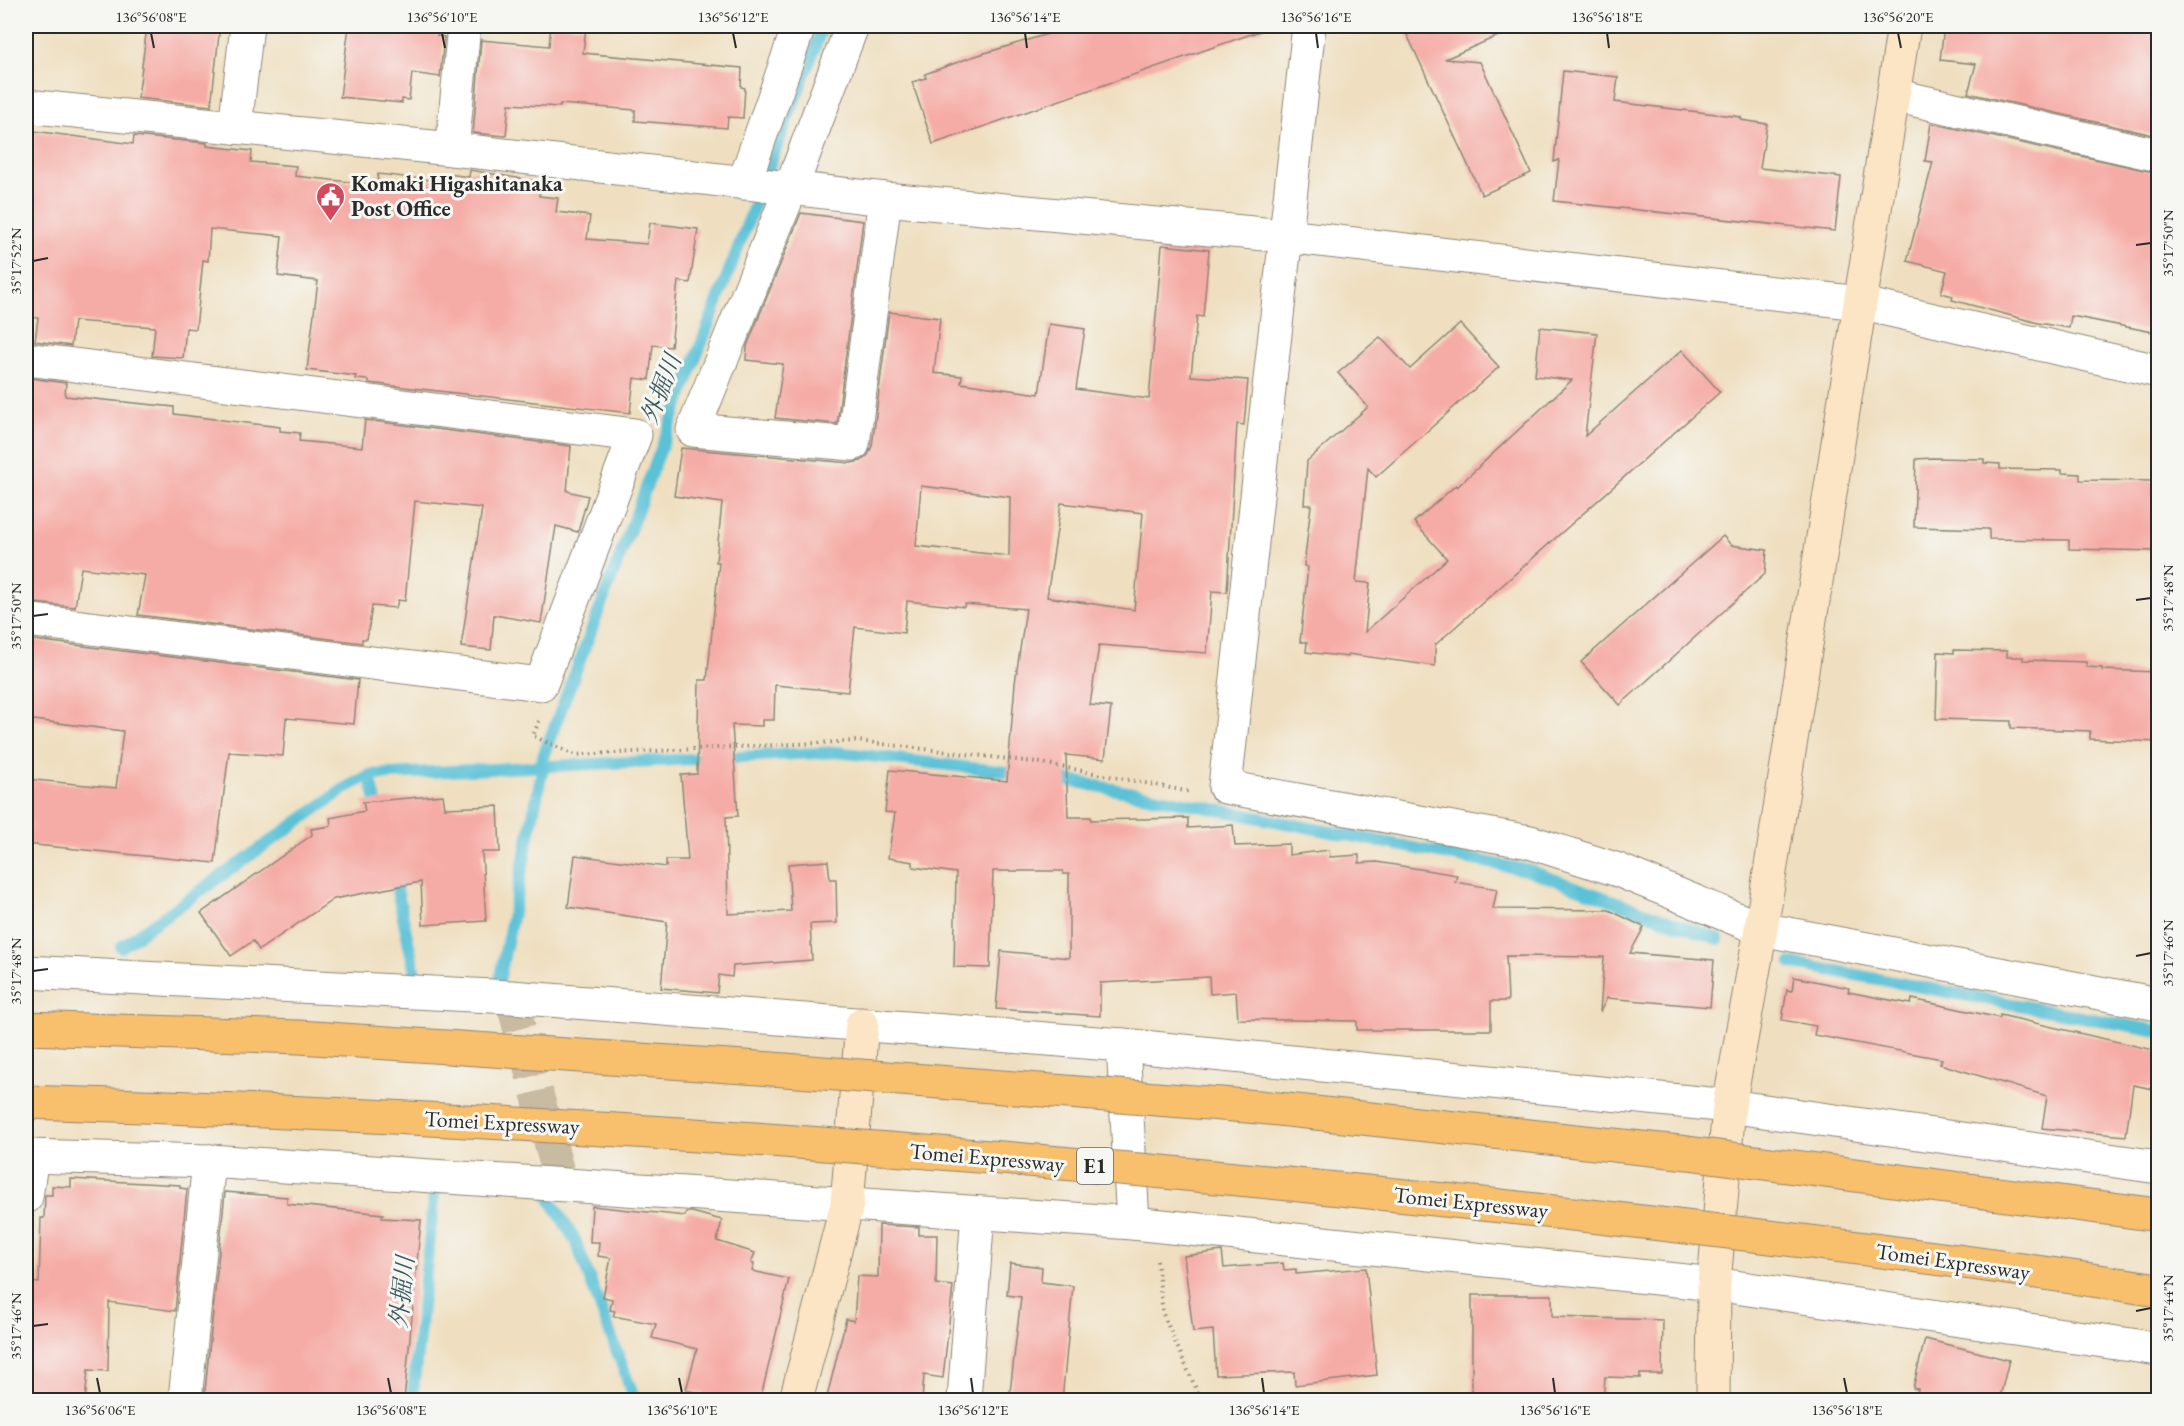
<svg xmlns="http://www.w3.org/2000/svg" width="2184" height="1426" font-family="'EB Garamond','Noto Serif JP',serif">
  <rect width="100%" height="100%" fill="#f6f6f2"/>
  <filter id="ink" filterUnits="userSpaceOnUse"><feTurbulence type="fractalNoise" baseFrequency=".0167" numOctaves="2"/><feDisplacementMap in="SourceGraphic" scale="12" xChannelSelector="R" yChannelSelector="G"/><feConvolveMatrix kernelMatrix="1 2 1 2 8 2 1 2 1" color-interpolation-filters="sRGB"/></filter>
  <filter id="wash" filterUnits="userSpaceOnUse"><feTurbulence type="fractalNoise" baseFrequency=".008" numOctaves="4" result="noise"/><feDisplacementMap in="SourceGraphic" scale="24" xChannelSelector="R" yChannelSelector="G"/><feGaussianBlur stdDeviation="1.35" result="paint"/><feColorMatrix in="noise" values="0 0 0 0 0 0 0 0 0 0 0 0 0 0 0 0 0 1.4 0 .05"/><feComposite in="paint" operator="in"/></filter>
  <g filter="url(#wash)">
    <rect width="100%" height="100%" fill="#efdfc0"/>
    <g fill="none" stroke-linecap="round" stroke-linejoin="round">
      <g stroke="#5ac1d7" stroke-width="12">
        <polyline points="539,767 823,26"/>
        <polyline points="370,775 379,815"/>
        <polyline points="1051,777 1531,871 1718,939"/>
        <polyline points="393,872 415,972"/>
        <polyline points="121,947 347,787 370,775 837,752 1024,774"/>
        <polyline points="1791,963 2158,1031"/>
        <polyline points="499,981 543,767"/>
        <polyline points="547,1194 576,1242 635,1400"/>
        <polyline points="412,1400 435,1188"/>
      </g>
    </g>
    <g id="blocks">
      <g fill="#f6aca6" fill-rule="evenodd">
        <polygon points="147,26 220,26 211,106 138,98"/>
        <polygon points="349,26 438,26 437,36 444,37 440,77 412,73 409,100 402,99 402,103 340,97"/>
        <polygon points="551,26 586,26 583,53 742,68 741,87 745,88 743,118 728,117 727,128 635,121 635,110 560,104 560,107 509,104 506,136 473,133 481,40 549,46"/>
        <polygon points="1074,26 1262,26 1263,30 933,144 912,82 926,78 925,74 972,57"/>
        <polygon points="1403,26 1521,26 1445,59 1480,62 1531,173 1482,195"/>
        <polygon points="1944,26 2158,26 2158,136 1968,93 1976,64 1940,60"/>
        <polygon points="1563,71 1618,77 1615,102 1741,117 1741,120 1767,124 1760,168 1841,177 1835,231 1554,201 1559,160 1554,162"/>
        <polygon points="1931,123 2158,173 2158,249 2154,263 2158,263 2158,333 2071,316 2069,328 2038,323 1952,300 1953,296 1941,293 1947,271 1907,261 1933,162 1925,161"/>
        <polygon points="26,130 133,144 134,136 207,143 207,146 252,151 251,162 296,166 295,176 377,185 378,174 448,182 449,174 469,177 470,170 541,182 539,196 558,198 556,212 590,216 587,239 647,244 650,223 698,229 690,283 678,281 671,347 653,345 649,380 634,378 630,413 369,383 369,380 355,379 356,376 307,370 318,281 278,276 282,236 210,229 208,261 203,260 196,329 186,328 183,358 152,356 155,327 74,321 71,346 35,341 38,318 26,316"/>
        <polygon points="801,213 863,221 837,424 775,418 783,364 746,360 747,346"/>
        <path d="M1162,245L1209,250L1203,317L1197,316L1191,376L1248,380L1244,425L1237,424L1227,592L1212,591L1207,653L1099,645L1090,705L1111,707L1105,759L1066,755L1068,817H1091V820L1188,818V828L1233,825L1235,846L1289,844V855L1329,850L1330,857L1359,855V863L1377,862L1457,875L1455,882L1497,889L1493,909L1609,910L1644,927L1630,953L1714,960L1710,1007L1607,998L1600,1012L1604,957L1506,956L1508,1001H1491V1030H1357V1021L1238,1019L1236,992L1210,994L1209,977L1100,983V1016L996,1009L1001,951L1069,958V874H1063V871H993L990,968L954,967L956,873L913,867V862L888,858L895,813L885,812L890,770L1007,781L1015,683L1026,609L965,604L964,607L907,601L904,633L855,627L848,692L775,685L774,720H762V726L732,725L738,816L726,817L728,914L791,911L788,864L828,861L830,879H836L837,923L810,924L812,960L733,966L732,977L719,975L717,993L661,988L667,922L568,907L575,855L666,867V860H688L681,775L697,774L699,680H707L719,562H716L722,503L674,496L681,448L851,463L861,461L868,455L872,446L889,312L940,318L934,373L962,376L961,383L1039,394L1049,324L1085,329L1076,389L1149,399ZM921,486L1010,497L1009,556L916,546ZM1061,503L1143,513L1134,610L1047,597Z"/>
        <polygon points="1460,324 1499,367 1376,477 1368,468 1356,582 1370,583 1365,632 1447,559 1414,522 1456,485 1457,487 1572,380 1535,376 1540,327 1597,333 1585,436 1682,350 1720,392 1435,645 1435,666 1348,654 1348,657 1306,652 1307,642 1300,642 1308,567 1304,566 1311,505 1304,505 1307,461 1368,407 1338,373 1380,337 1410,369"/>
        <polygon points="30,378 66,383 65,396 174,407 174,414 280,427 280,431 300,433 299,441 362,447 365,420 571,446 567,491 588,496 578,532 556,526 541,623 494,615 491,650 461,647 482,508 415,501 405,601 398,600 396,608 372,606 367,639 362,639 362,643 138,615 145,575 81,568 75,607 26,602 26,416"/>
        <polygon points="1932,458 1984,459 1984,463 2000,464 2000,469 2062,470 2062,473 2080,474 2080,480 2158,481 2158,551 2069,549 2069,540 1989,539 1989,529 1914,527 1916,459"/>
        <polygon points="1723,536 1731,545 1767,550 1765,574 1620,705 1581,662"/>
        <polygon points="26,639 358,680 354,724 286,718 283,756 229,752 215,863 26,844 26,779 116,788 123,731 26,719"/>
        <polygon points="1954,650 2007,651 2007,657 2023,657 2023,660 2086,662 2086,667 2102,668 2102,670 2158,672 2158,742 2090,739 2090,731 2011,728 2011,721 1936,719 1938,652 1954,653"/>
        <polygon points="443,795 445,808 498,806 500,852 482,852 486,921 423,925 421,882 334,899 259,950 253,941 231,956 201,913 312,835 311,829 331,826 330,818 365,811 363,802"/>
        <polygon points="1794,977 1849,988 1848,992 1911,1004 1912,999 2000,1018 2000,1015 2158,1051 2158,1090 2133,1085 2126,1136 2042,1128 2047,1096 1940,1064 1942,1059 1814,1035 1816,1026 1782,1020 1787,990 1792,991"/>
        <polygon points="71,1179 180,1185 180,1188 187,1189 175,1311 109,1302 108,1371 88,1370 85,1401 26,1401 26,1326 31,1282 39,1283 41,1218 44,1218 45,1195 52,1195 52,1186 71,1187"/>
        <polygon points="225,1192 287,1197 287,1204 383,1214 382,1218 421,1220 404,1401 204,1401"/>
        <polygon points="592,1206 685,1216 686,1212 692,1212 722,1220 717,1241 755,1253 751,1263 754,1264 752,1271 789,1279 760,1401 707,1401 708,1395 686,1390 697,1349 652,1338 656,1324 613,1316 615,1311 610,1310 612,1299 603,1297 611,1258 598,1256 599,1242 590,1242"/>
        <polygon points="879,1225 919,1227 919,1235 937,1235 936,1284 953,1286 943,1378 924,1375 922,1401 826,1401 846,1319 854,1321 857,1276 878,1277"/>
        <polygon points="1222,1251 1224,1268 1283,1263 1284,1270 1296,1269 1296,1274 1366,1268 1377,1375 1295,1385 1294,1372 1216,1375 1213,1330 1193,1332 1184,1256"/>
        <polygon points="1010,1263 1042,1267 1041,1282 1073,1286 1062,1401 1009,1401 1021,1297 1007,1295"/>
        <polygon points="1472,1295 1552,1295 1552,1317 1663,1320 1662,1374 1640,1374 1640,1378 1605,1377 1603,1401 1472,1401"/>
        <polygon points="1925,1339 2009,1360 1999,1401 1915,1401 1918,1389 1913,1388"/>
      </g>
    </g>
  </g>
  <g filter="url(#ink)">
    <use href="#blocks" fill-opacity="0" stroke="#8d8576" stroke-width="1.5"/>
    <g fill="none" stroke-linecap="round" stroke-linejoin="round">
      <polyline stroke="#c8bba2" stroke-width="33" stroke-dasharray="33 16" stroke-linecap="butt" points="511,997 561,1183"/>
      <defs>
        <g id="street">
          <polyline points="852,26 791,188 693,430 853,444 885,199"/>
          <polyline points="1309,26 1225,787 1530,842 1618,870 1761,929 2158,1004"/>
          <polyline points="1893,95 2158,155"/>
          <polyline points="26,106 452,149 885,199 1286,236 1859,303 2158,371"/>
          <polyline points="235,127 247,26"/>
          <polyline points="452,149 464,26"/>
          <polyline points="744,183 799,26"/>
          <polyline points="26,359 635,435 541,684 26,620"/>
          <polyline points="26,972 511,997 1123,1045 1729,1106 2158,1167"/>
          <polyline points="1123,1045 1133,1223"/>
          <polyline points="26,1156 209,1161 1133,1223 1714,1284 2158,1349"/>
          <polyline points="26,1197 32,1156"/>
          <polyline points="185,1400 209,1161"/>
          <polyline points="964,1400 978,1213"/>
        </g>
        <g id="secondary">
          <polyline points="796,1400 847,1204 862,1024"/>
          <polyline points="1713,1400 1714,1284 1729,1106 1761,929 1904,26"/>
        </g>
      </defs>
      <use href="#street" stroke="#8d8576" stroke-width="35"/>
      <use href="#secondary" stroke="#8d8576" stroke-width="35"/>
      <g stroke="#8d8576" stroke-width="4" stroke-dasharray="1.5 4.5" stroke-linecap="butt">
        <polyline points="539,721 533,736 575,755 857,741 1042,763 1191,792"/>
        <polyline points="1157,1261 1163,1314 1201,1400"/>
      </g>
      <use href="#street" stroke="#fff" stroke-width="33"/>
      <use href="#secondary" stroke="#fce5c4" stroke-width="33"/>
      <defs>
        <g id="highway-bridge">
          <polyline points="26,1028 299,1037 759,1068 1259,1107 1688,1153 2158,1215"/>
          <path d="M26,1102C503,1117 979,1150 1454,1201C1689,1226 1924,1254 2158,1290"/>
        </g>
      </defs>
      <use href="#highway-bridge" stroke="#8d8576" stroke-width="35" stroke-linecap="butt"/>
      <use href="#highway-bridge" stroke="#f8bf6c" stroke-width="33"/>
    </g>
  </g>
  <path fill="none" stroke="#2b2b2b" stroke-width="2" d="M151,33L154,48M442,33L445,48M733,33L736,48M1025,33L1027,48M1316,33L1318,48M1607,33L1609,48M1898,33L1901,48M2136,245L2151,243M33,261L48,258M2136,600L2151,598M33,616L48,614M2136,956L2151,953M33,971L48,969M2136,1311L2151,1308M33,1326L48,1324M97,1378L100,1393M388,1378L391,1393M679,1378L682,1393M971,1378L973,1393M1262,1378L1264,1393M1553,1378L1555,1393M1844,1378L1847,1393"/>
  <defs>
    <symbol id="civic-pin" viewBox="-11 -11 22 30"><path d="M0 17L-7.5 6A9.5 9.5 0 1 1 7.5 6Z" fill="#d1495b" stroke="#f6f6f2"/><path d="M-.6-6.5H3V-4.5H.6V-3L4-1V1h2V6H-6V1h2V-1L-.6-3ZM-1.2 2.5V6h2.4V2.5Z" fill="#fff"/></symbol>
  </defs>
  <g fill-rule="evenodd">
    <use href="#civic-pin" x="314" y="180" width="33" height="45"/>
  </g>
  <g text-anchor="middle" stroke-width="6" stroke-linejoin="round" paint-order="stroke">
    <rect fill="#f6f6f2" stroke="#686867" stroke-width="1.5" x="1077" y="1148" width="36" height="36" rx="4.5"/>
    <g font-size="21" font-weight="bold" fill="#2b2b2b">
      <text x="1095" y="1173">E1</text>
    </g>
    <g font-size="22" font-weight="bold" fill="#2b2b2b" stroke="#f6f6f2" text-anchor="start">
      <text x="351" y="191">Komaki Higashitanaka<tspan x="351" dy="25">Post Office</tspan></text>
    </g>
    <g font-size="22" fill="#2b2b2b" stroke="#f6f6f2">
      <text transform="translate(502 1122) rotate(3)" y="8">Tomei Expressway</text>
      <text transform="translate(987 1157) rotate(5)" y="8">Tomei Expressway</text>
      <text transform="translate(1471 1202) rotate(6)" y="8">Tomei Expressway</text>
      <text transform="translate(1953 1261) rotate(8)" y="8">Tomei Expressway</text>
    </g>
    <g font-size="24" font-style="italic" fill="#39585f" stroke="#f6f6f2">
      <text transform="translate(661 389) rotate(-69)" y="8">外掘川</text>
      <text transform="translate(402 1292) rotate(-84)" y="8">外掘川</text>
    </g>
  </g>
  <rect width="2184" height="1426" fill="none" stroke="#f6f6f2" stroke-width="66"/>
  <rect x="33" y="33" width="2118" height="1360" fill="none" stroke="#2b2b2b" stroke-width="2"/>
  <g font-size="15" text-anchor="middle" fill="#2b2b2b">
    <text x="151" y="22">136°56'08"E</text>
    <text x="442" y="22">136°56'10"E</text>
    <text x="733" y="22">136°56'12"E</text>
    <text x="1025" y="22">136°56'14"E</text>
    <text x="1316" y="22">136°56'16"E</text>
    <text x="1607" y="22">136°56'18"E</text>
    <text x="1898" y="22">136°56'20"E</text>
    <text transform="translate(2168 243) rotate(-90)" y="5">35°17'50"N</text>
    <text transform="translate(16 261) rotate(-90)" y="5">35°17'52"N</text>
    <text transform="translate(2168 598) rotate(-90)" y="5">35°17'48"N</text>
    <text transform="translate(16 616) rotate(-90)" y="5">35°17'50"N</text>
    <text transform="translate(2168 953) rotate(-90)" y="5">35°17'46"N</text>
    <text transform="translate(16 971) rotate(-90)" y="5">35°17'48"N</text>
    <text transform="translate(2168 1308) rotate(-90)" y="5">35°17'44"N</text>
    <text transform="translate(16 1326) rotate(-90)" y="5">35°17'46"N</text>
    <text x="100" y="1415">136°56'06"E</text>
    <text x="391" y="1415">136°56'08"E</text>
    <text x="682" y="1415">136°56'10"E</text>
    <text x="973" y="1415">136°56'12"E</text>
    <text x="1264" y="1415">136°56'14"E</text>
    <text x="1555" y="1415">136°56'16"E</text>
    <text x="1847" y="1415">136°56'18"E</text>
  </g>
</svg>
